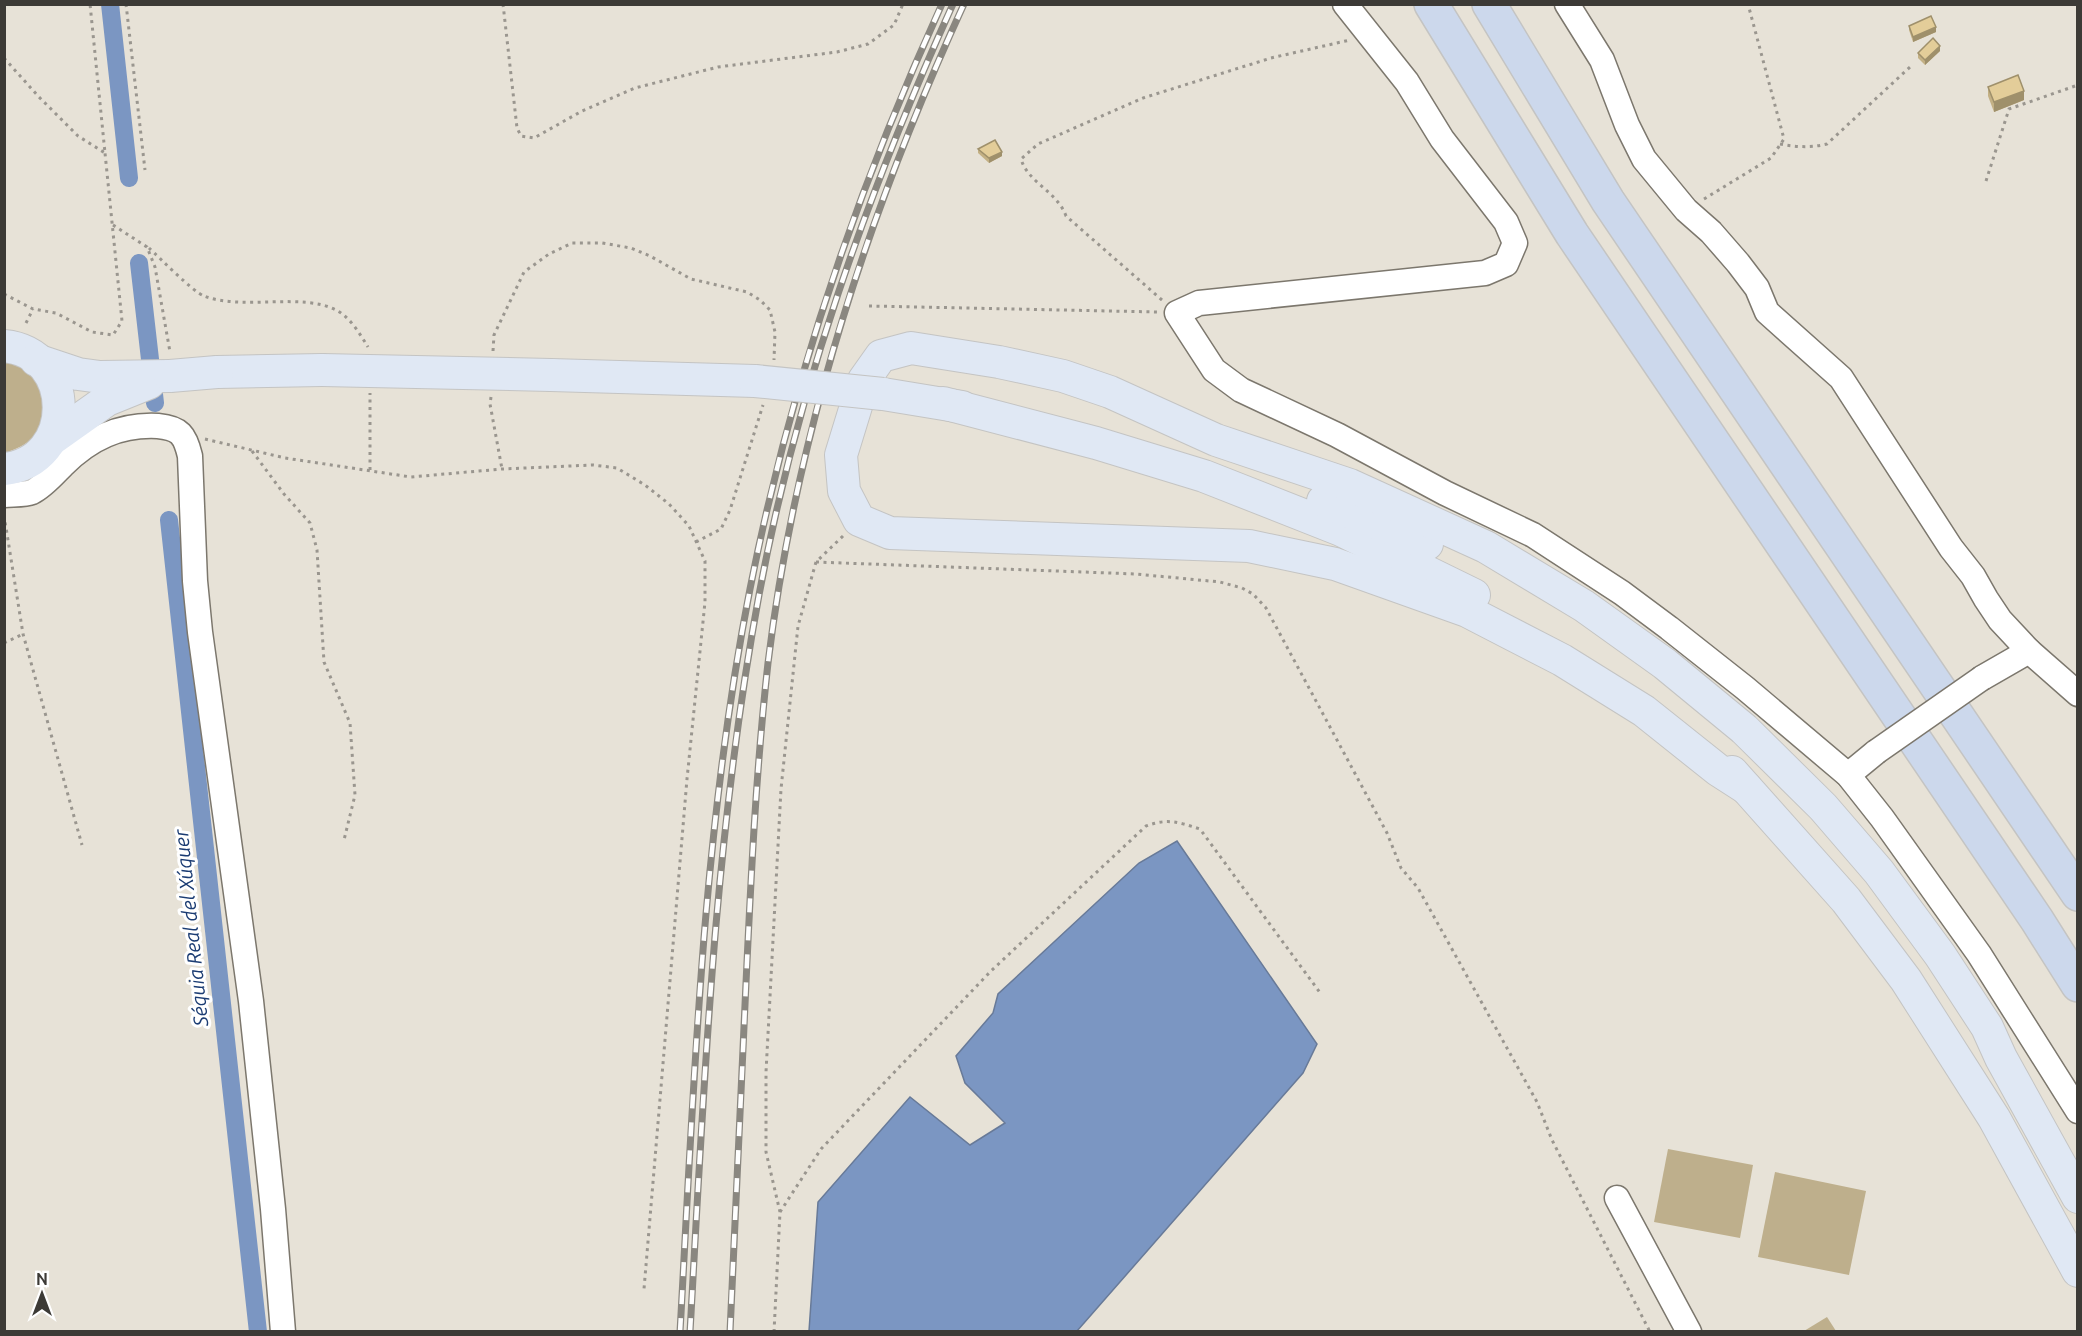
<svg xmlns="http://www.w3.org/2000/svg" width="2082" height="1336" font-family="Ubuntu,sans-serif">
  <rect width="100%" height="100%" fill="#e7e2d7"/>
  <g fill="#beaf8c">
    <path d="M4,361C10,363 17,364 22,367C34,374 40,385 42,398C42,403 45,411 44,417C41,437 22,448 4,453Z"/>
    <polygon points="1668,1149 1753,1165 1740,1238 1654,1222"/>
    <polygon points="1775,1172 1866,1191 1849,1275 1758,1257"/>
    <polygon points="1827,1317 1836,1331 1804,1331"/>
  </g>
  <polygon fill="#7b96c2" stroke="#687a98" stroke-width="1.5" points="1177,841 1317,1044 1303,1073 1077,1331 809,1331 818,1202 910,1097 970,1145 1005,1123 965,1083 956,1056 993,1013 998,994 1139,863"/>
  <g fill="none" stroke-linecap="round" stroke-linejoin="round">
    <g stroke="#7b96c2" stroke-width="18">
      <polyline points="110,4 129,178"/>
      <polyline points="139,263 155,403"/>
      <polyline points="169,520 258,1332"/>
    </g>
    <defs>
      <g id="minor">
        <polyline points="1345,4 1407,82 1442,139 1506,222 1515,243 1506,264 1485,273 1199,303 1177,313 1214,370 1241,390 1337,435 1445,493 1533,535 1622,593 1669,628 1745,688 1848,775 1882,818 1979,954 2078,1111"/>
        <polyline points="1567,4 1602,60 1627,125 1644,159 1686,210 1711,232 1738,263 1757,288 1767,312 1841,378 1951,548 1973,576 1986,599 2000,620 2029,651"/>
        <path d="M4,495C13,494 24,495 32,492C43,487 55,473 63,465C90,438 120,424 158,426C180,428 185,435 190,456L195,581L200,632L251,1001L273,1209L283,1332"/>
        <polyline points="1982,678 2029,651 2078,694"/>
        <polyline points="1848,775 1876,752"/>
        <polyline points="1617,1198 1689,1332"/>
      </g>
      <g id="major">
        <path d="M4,346C77,353 77,462 4,469"/>
        <polyline points="36,360 78,374 100,377 170,376"/>
        <polyline points="217,372 322,370"/>
        <polyline points="551,375 755,381"/>
        <polyline points="883,394 962,407"/>
        <polyline points="943,403 1096,443 1204,476 1341,530 1474,595"/>
        <polyline points="52,439 107,400 149,383"/>
        <polyline points="1323,501 1427,544"/>
        <polyline points="1732,772 1846,900 1906,980 1994,1118 2078,1271"/>
        <polyline points="1746,788 1718,770 1644,711 1562,660 1467,611 1335,564 1249,546 890,533 859,520 844,491 841,455 864,380 881,356 911,348 999,362 1063,376 1110,392 1216,440 1350,485 1486,547 1584,606 1665,664 1744,729 1823,807 1879,872 1940,955 1987,1027 2001,1058 2078,1197"/>
      </g>
      <g id="highway">
        <polyline points="1431,4 1572,234 2037,920 2078,985"/>
        <polyline points="1489,4 1608,201 2078,894"/>
      </g>
    </defs>
    <use href="#minor" stroke="#7c776d" stroke-width="27"/>
    <use href="#major" stroke="#c4c4c3" stroke-width="34"/>
    <use href="#highway" stroke="#c4c4c3" stroke-width="36"/>
    <g stroke="#9a968f" stroke-width="3" stroke-dasharray="3 4.5" stroke-linecap="butt">
      <polyline points="126,4 145,170"/>
      <polyline points="503,4 517,128 521,136 534,138 582,111 635,88 718,67 837,52 868,44 894,25 903,4"/>
      <polyline points="4,58 39,97 78,136 105,153 90,4"/>
      <path d="M1780,144C1796,147 1811,148 1827,144L1910,67"/>
      <polyline points="1986,181 2009,109 2078,85"/>
      <polyline points="1704,199 1771,158 1784,139 1748,4"/>
      <polyline points="113,225 147,247 155,267 170,352"/>
      <path d="M149,248C161,259 192,291 204,296C243,311 301,292 336,310C350,317 360,334 368,347"/>
      <polyline points="4,294 33,309 56,313 92,332 113,335 122,321 105,153"/>
      <path d="M1162,300L1066,216C1057,191 1028,183 1021,159L1038,144L1143,98L1271,58L1350,40"/>
      <polyline points="869,306 1158,312"/>
      <polyline points="26,323 33,309"/>
      <polyline points="493,351 494,335 524,272 549,254 572,243 602,243 631,248 650,256 691,279 747,292 760,300 770,310 775,332 774,360"/>
      <polyline points="491,397 490,404 502,469"/>
      <polyline points="205,439 285,458 411,477 502,469 593,465 617,468 645,485 669,504 689,526 705,561 705,602 687,779 644,1289"/>
      <polyline points="252,451 284,494 310,523 317,550 324,662 350,723 355,795 344,840"/>
      <polyline points="370,470 370,393"/>
      <polyline points="4,515 23,634 82,845"/>
      <polyline points="696,542 721,529 730,510 763,405"/>
      <polyline points="816,562 1136,574 1220,582 1242,588 1253,594 1266,608 1387,833 1401,868 1418,888 1537,1102 1552,1140 1650,1332"/>
      <polyline points="4,643 23,634"/>
      <path d="M780,1212L821,1149L991,971L1146,826C1168,818 1178,822 1200,829L1321,994"/>
      <polyline points="774,1332 780,1212 766,1152 766,1072 781,789 798,626 816,562 843,536"/>
    </g>
    <use href="#minor" stroke="#fff" stroke-width="24"/>
    <use href="#major" stroke="#e0e8f4" stroke-width="32"/>
    <use href="#highway" stroke="#ccd8ec" stroke-width="33"/>
    <defs>
      <g id="rail">
        <path d="M680,1332C694,1084 702,833 750,589C790,386 856,192 942,4"/>
        <path d="M690,1332C704,1085 714,838 759,595C797,390 867,194 953,4"/>
        <path d="M730,1332C735,1215 741,1099 746,983C751,877 756,770 768,663C796,433 867,215 964,4"/>
      </g>
    </defs>
    <use href="#rail" stroke="#8a8780" stroke-width="7"/>
    <use href="#rail" stroke="#fff" stroke-width="4.5" stroke-dasharray="14" stroke-linecap="butt"/>
    <defs>
      <polyline id="minor-bridge" points="1876,752 1982,678"/>
      <g id="major-bridge">
        <polyline points="322,370 551,375"/>
        <polyline points="170,376 217,372"/>
        <polyline points="755,381 883,394"/>
      </g>
    </defs>
    <use href="#minor-bridge" stroke="#7c776d" stroke-width="27" stroke-linecap="butt"/>
    <use href="#major-bridge" stroke="#c4c4c3" stroke-width="34" stroke-linecap="butt"/>
    <use href="#minor-bridge" stroke="#fff" stroke-width="24"/>
    <use href="#major-bridge" stroke="#e0e8f4" stroke-width="32"/>
  </g>
  <g fill="#c3b084">
    <polygon points="1909,26 1936,32 1913,42 1909,30"/>
    <polygon points="1940,51 1925,65 1918,58 1918,53"/>
    <polygon points="1988,87 2024,100 1994,112 1988,96"/>
    <polygon points="978,149 1002,156 989,163 978,153"/>
  </g>
  <g fill="#9f906b">
    <polygon points="1936,27 1936,32 1913,42 1913,37"/>
    <polygon points="1940,46 1940,51 1925,65 1925,60"/>
    <polygon points="2024,91 2024,100 1994,112 1994,102"/>
    <polygon points="1002,152 1002,156 989,163 989,158"/>
  </g>
  <g fill="#e3cd99" stroke="#9f906b" stroke-width="1.5">
    <polygon points="1931,16 1936,27 1913,37 1909,26"/>
    <polygon points="1933,38 1940,46 1925,60 1918,53"/>
    <polygon points="2018,75 2024,91 1994,102 1988,87"/>
    <polygon points="995,140 1002,152 989,158 978,149"/>
  </g>
  <g text-anchor="middle" stroke-width="6" stroke-linejoin="round" paint-order="stroke">
    <g font-size="20" font-style="italic" fill="#1b3c73" stroke="#fff">
      <text transform="translate(191 928) rotate(-96)" y="7">Séquia Real del Xúquer</text>
    </g>
  </g>
  <rect width="2082" height="1336" fill="none" stroke="#3c3a36" stroke-width="12"/>
  <g transform="translate(42 1294)" stroke="#ffffff" stroke-width="4.5" paint-order="stroke">
  <path d="M0-4.5L10 22L0 15L-10 22Z" fill="#3c3a36"/>
  <text y="-9" font-size="16" font-weight="bold" text-anchor="middle" fill="#3c3a36">N</text>
  </g>
</svg>
